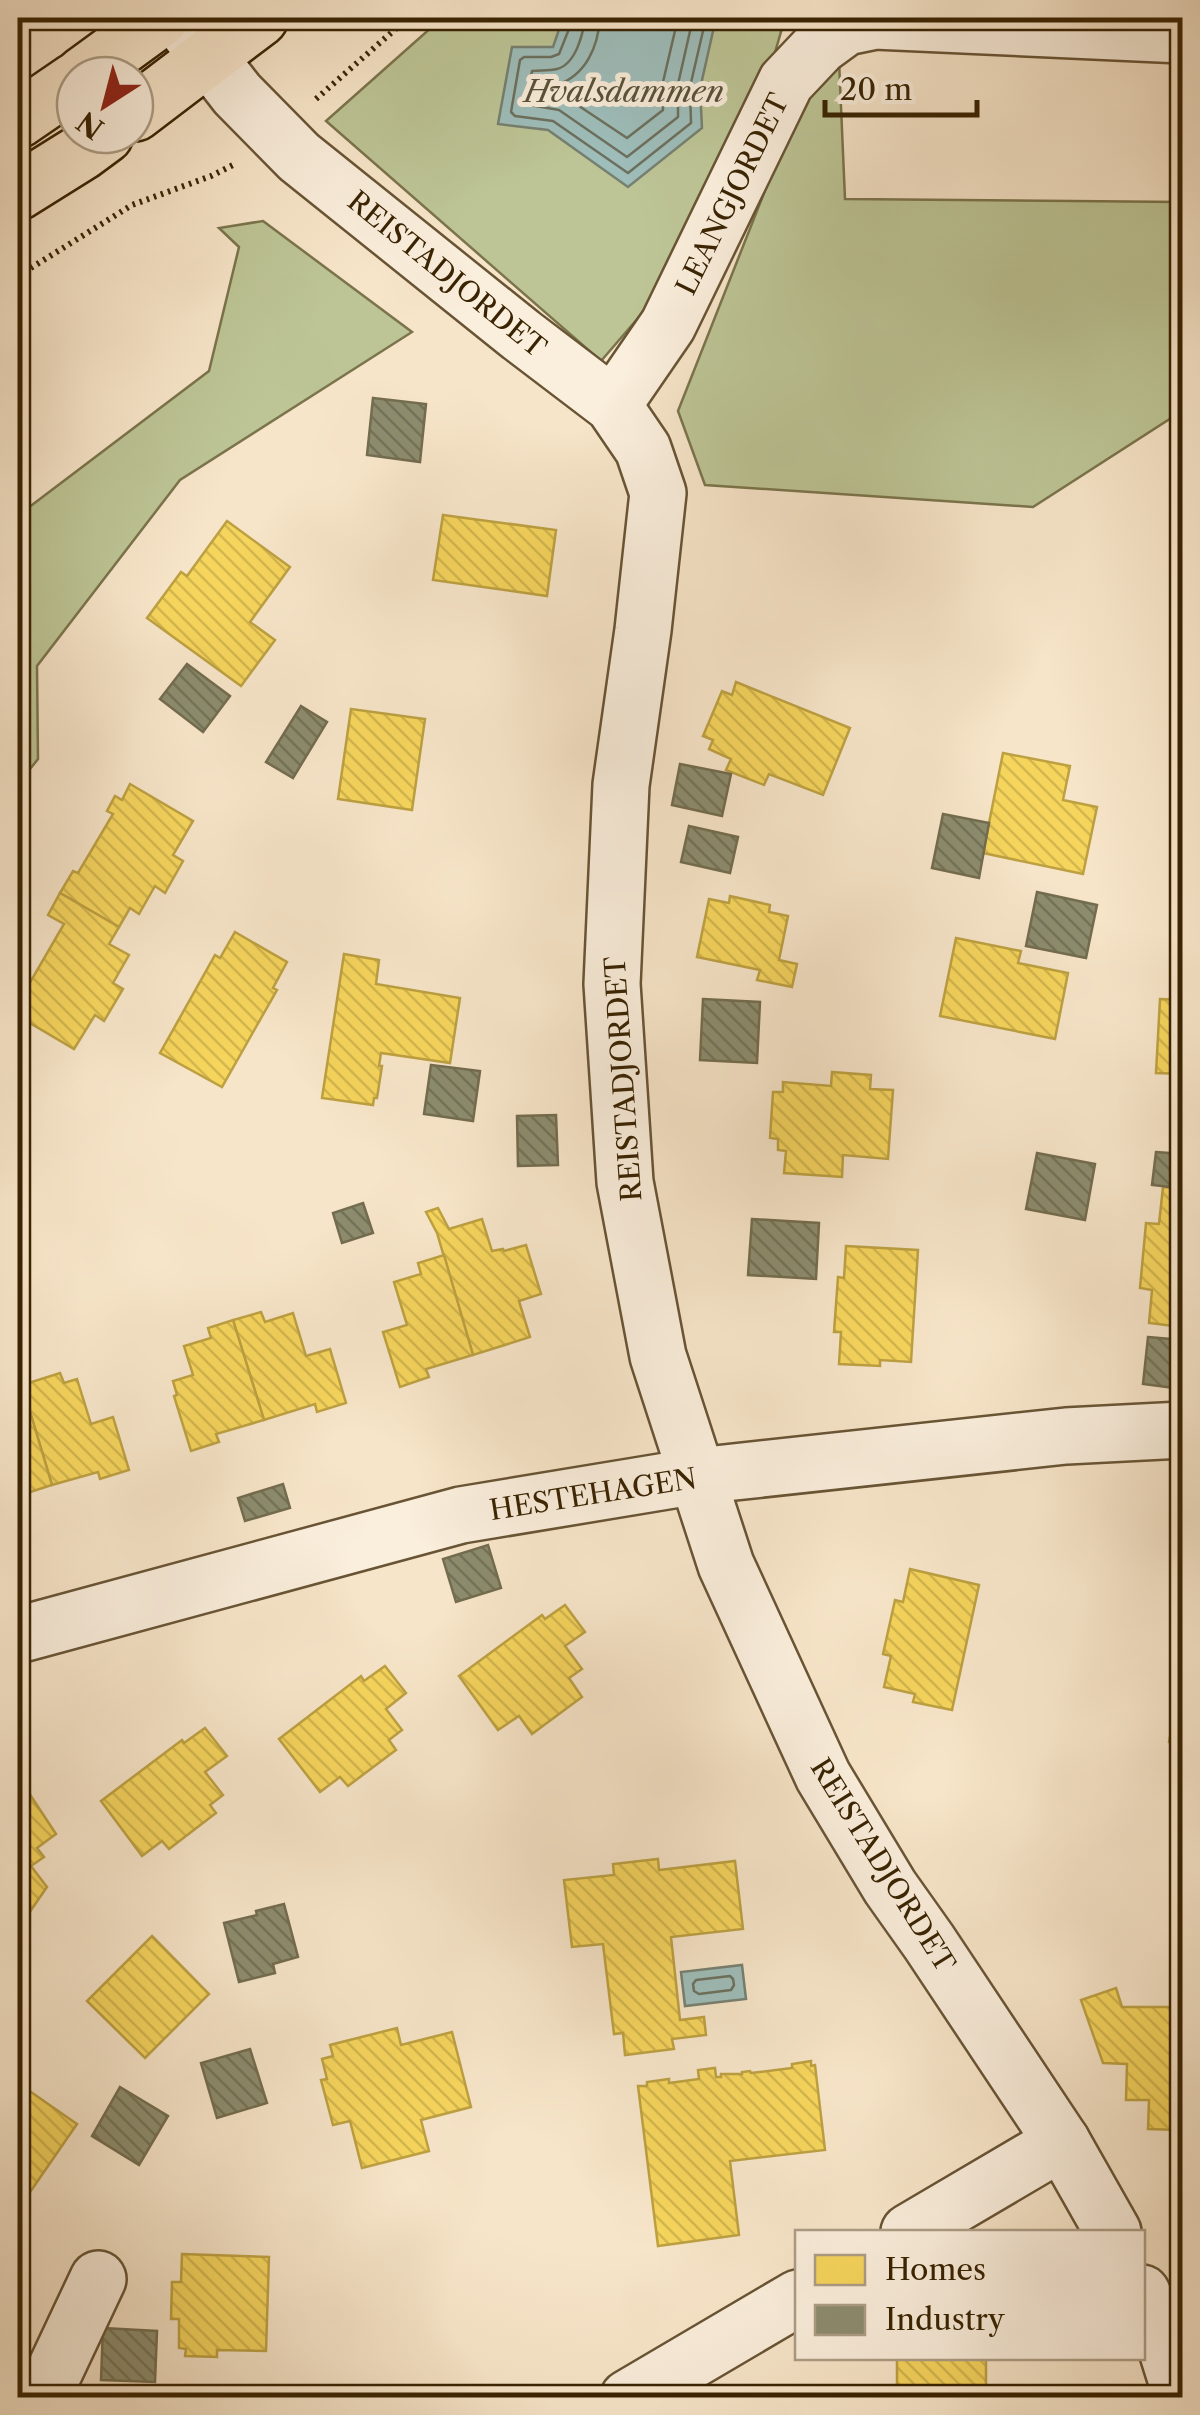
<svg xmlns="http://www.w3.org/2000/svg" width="1200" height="2415" font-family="'Libre Caslon Text',serif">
  <defs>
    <pattern id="homes-back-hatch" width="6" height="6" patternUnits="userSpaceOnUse" patternTransform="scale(2.5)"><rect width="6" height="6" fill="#f6d55c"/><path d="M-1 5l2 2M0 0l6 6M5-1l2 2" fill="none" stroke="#d4b74e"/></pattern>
    <pattern id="industry-back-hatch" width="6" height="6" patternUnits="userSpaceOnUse" patternTransform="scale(2.5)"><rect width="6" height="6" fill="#8c8c6e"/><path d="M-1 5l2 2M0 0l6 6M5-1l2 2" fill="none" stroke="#737258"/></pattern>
  </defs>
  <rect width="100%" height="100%" fill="#f7e5c9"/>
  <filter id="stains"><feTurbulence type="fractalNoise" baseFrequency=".002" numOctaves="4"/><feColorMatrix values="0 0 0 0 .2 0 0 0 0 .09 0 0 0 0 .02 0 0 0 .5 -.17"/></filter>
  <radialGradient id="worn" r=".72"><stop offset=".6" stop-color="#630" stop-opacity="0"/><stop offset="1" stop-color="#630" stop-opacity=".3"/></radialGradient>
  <g fill="#bdc596" stroke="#7b744c" stroke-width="2.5">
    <polygon points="442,18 785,18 769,73 645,310 601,361 326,121"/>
    <polygon points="839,60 845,199 1182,202 1182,411 1033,507 705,485 678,411 798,107"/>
    <polygon points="263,221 412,332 180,480 37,666 38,759 18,784 18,513 24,511 209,371 239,247 219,228"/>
  </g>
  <g fill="#9ebebb" stroke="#768071" stroke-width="2.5">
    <polygon points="563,18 716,18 700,89 702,128 628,187 548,130 498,124 512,47 553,47"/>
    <polygon points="742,1965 746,1999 685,2006 681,1972"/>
  </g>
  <g fill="url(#homes-back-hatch)" stroke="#bda041" stroke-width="2.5">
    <polygon points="443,515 556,530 547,596 433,580"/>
    <polygon points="227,521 290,567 250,622 275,640 241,686 147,618 181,572 187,576"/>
    <polygon points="736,682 850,728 823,795 769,774 764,785 726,770 731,759 709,749 713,740 703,736 722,691 732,695"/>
    <polygon points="351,709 425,719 412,810 338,799"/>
    <polygon points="1003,753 1070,766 1063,800 1097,807 1083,874 983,853"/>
    <polygon points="130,784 193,821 173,855 183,861 165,893 155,886 139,914 130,908 119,927 60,893 73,871 78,873 113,814 107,811 115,796 122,800"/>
    <polygon points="60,893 119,927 109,944 129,955 113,983 123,989 104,1021 95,1015 74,1049 18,1016 18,1003 64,924 48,915"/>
    <polygon points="730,896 770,905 769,912 788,916 779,960 797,964 792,987 757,980 760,970 697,957 709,899 729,903"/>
    <polygon points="235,932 287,962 273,988 277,990 222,1087 160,1053 215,955 220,958"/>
    <polygon points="956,938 1021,951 1018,963 1068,973 1055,1039 940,1016"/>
    <polygon points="344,954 379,960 376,984 460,998 450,1063 381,1053 379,1066 382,1066 377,1098 374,1098 373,1105 322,1098"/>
    <polygon points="1160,999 1182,1000 1182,1074 1156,1073"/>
    <polygon points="832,1072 871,1075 870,1089 893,1090 888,1159 843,1155 842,1177 784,1173 786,1151 778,1150 778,1139 770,1138 773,1092 783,1092 783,1082 831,1086"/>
    <polygon points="1163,1187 1182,1189 1182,1327 1149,1323 1152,1290 1140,1288 1146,1223 1159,1224"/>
    <polygon points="438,1208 449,1229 482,1219 492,1251 503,1249 504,1251 526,1245 541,1294 519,1301 530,1337 473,1355 437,1233 426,1212"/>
    <polygon points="846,1246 918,1250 911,1362 880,1360 880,1366 839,1364 841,1332 834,1332 838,1277 844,1278"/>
    <polygon points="444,1255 473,1355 426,1369 429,1377 400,1387 383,1332 407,1325 394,1282 421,1274 418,1263"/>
    <polygon points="261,1312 265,1322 293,1313 306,1356 330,1349 346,1403 317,1412 315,1404 264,1420 233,1320"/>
    <polygon points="233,1320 264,1420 216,1434 219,1442 191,1451 174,1396 177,1395 173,1381 193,1375 184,1346 211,1338 208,1328"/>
    <polygon points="60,1373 64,1383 77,1379 91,1424 113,1417 129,1470 100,1479 98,1472 52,1485 22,1385"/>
    <polygon points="22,1385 52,1485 18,1496 18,1386"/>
    <polygon points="910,1569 979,1585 952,1710 913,1702 915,1694 884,1687 891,1656 883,1654 895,1600 903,1602"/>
    <polygon points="565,1605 585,1632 565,1646 582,1669 569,1678 582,1697 532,1734 519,1716 498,1730 459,1676 542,1615 545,1619"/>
    <polygon points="385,1666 406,1693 386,1709 402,1730 389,1740 396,1750 348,1786 340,1777 320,1792 279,1739 361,1676 364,1681"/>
    <polygon points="1178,1691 1182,1691 1182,1745 1169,1742"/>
    <polygon points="205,1728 227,1756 205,1772 223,1795 210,1805 216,1813 169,1849 162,1841 142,1856 101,1801 182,1740 184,1743"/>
    <polygon points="27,1790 56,1834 37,1848 44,1857 31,1866 47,1887 18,1929 18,1797"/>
    <polygon points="658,1859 659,1870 735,1861 743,1929 671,1937 680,2020 704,2017 706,2035 672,2039 674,2049 625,2055 623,2033 614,2034 603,1944 572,1947 564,1880 614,1875 613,1864"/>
    <polygon points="152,1936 209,1994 145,2058 87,2001"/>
    <polygon points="1116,1988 1122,2007 1181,2007 1178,2130 1148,2129 1149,2100 1126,2100 1127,2064 1103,2063 1081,2000"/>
    <polygon points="397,2028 401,2045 452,2032 471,2107 421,2120 429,2151 362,2168 350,2121 333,2125 321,2080 327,2079 322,2059 333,2056 330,2045"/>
    <polygon points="811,2061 811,2066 815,2065 825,2150 730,2161 739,2235 658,2246 638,2086 647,2086 647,2082 669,2079 669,2083 699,2079 698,2070 715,2068 716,2077 721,2077 721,2074 742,2074 742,2072 750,2071 751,2073 792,2068 792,2064"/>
    <polygon points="18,2083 77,2124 26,2198 18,2192"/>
    <polygon points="182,2254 269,2257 266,2351 217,2350 217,2357 185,2356 186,2349 179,2348 179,2319 171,2319 172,2282 181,2282"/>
    <polygon points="897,2358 986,2358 986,2398 903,2398 903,2390 897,2390"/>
  </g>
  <g fill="url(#industry-back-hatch)" stroke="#736c4e" stroke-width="2.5">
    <polygon points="373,398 426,404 420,462 367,455"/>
    <polygon points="187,664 230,696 203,732 160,699"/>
    <polygon points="301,706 327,722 293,778 266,762"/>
    <polygon points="680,764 731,774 722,816 672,805"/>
    <polygon points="943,814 989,823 979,878 932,868"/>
    <polygon points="689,826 738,837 730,873 681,862"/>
    <polygon points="1037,892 1097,905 1086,958 1026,946"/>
    <polygon points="703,999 760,1002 757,1063 700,1060"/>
    <polygon points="431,1065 480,1071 473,1121 424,1114"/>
    <polygon points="556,1115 558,1165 518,1166 517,1116"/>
    <polygon points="1156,1152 1182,1154 1180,1188 1152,1185"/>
    <polygon points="1037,1153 1095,1164 1085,1220 1026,1209"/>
    <polygon points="363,1203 373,1233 342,1243 333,1213"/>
    <polygon points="752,1219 819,1223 816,1279 748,1275"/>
    <polygon points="1148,1337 1182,1340 1182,1389 1143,1384"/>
    <polygon points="283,1484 290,1508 245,1521 238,1498"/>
    <polygon points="488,1545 501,1588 456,1602 443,1559"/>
    <polygon points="284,1904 298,1957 273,1964 275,1973 239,1982 224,1923 257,1915 256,1911"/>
    <polygon points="250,2049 267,2103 217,2118 201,2063"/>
    <polygon points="120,2087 168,2116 139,2165 92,2136"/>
    <polygon points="103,2328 157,2331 155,2382 101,2380"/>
  </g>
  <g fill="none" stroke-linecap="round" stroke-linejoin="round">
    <g stroke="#6c705e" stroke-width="2.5">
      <polyline points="572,18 571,24 559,54 551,57 524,57 520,60 511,112 515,116 553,121 628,173 691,123 690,87 706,18"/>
      <path d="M585,18C583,34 576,64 557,69C549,71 540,70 532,71L526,101L530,105L559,110L627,157L678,117V84L693,18"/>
      <path d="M600,18C598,47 586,75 557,85L555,90L627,138L663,110V82L678,18"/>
      <polygon points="730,1976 733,1979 734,1985 731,1990 699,1994 694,1991 693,1984 696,1980"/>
    </g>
    <defs>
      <g id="street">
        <polyline points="178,18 237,94 299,157 521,335 613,405 643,449 658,493 643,630 621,785 612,984 625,1182 658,1356 726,1565 823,1776 890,1887 929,1942 1062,2142 1113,2232"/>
        <polyline points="613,405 668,325 786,82 820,46 846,27 875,21 1182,35"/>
        <polyline points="18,1635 461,1515 697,1476 1066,1436 1182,1430"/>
        <polyline points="909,2232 1062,2142"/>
        <polyline points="1142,2293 1165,2344 1182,2398"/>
        <polyline points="42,2398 98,2279"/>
        <polyline points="628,2398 798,2298"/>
      </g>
      <g id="primary">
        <polyline points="83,75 161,18"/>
        <polyline points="135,113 260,18"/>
        <polyline points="18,120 75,81"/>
        <polyline points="18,192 82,152 105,135"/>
      </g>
    </defs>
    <use href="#street" stroke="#685434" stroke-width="60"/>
    <use href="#primary" stroke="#392302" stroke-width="60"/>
    <g stroke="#392302" stroke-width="6" stroke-dasharray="2.5 5" stroke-linecap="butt">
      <polyline points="316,99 408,18"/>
      <polyline points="18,276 132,205 211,176 233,165"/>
    </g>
    <use href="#street" stroke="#faeedc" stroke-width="55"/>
    <use href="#primary" stroke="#f7e5c9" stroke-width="55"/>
  </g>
  <g text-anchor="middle" stroke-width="10" stroke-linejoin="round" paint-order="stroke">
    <g font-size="28" fill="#392302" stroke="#faeedc">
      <text transform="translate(732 194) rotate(-64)" y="10">LEANGJORDET</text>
      <text transform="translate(447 274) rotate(39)" y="10">REISTADJORDET</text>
      <text transform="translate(623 1079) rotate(-94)" y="10">REISTADJORDET</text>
      <text transform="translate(593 1494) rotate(-9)" y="10">HESTEHAGEN</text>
      <text transform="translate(883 1865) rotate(58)" y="10">REISTADJORDET</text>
    </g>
    <g font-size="30" font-style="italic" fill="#57523a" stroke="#faeedc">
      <text x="624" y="102">Hvalsdammen</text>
    </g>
  </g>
  <rect width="1200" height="2415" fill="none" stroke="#f7e5c9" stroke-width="60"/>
  <rect x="20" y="20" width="1160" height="2375" fill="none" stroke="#392302" stroke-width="5"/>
  <rect x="30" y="30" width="1140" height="2355" fill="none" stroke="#392302" stroke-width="2.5"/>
  <rect x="795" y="2230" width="350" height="130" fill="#faeedc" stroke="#ad9d85" stroke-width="2.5"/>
  <rect x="815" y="2255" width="50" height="30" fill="#f6d55c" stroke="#ad9d85" stroke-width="2.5"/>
  <text x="885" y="2280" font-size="30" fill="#392302">Homes</text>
  <rect x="815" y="2305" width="50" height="30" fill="#8c8c6e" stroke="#ad9d85" stroke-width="2.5"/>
  <text x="885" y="2330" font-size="30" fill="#392302">Industry</text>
  <g transform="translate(105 105) rotate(216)"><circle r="48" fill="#faeedc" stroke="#ad9d85" stroke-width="2.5"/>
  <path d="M0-8L18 38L0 25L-18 38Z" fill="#8f2418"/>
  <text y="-15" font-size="28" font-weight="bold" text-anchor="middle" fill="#392302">N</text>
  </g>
  <path d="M825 100v15h152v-15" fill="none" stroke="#392302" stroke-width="5"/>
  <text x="840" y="100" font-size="30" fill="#392302" stroke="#faeedc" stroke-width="8" paint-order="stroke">20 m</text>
  <rect width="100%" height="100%" filter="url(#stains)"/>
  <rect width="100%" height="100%" fill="url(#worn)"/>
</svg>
